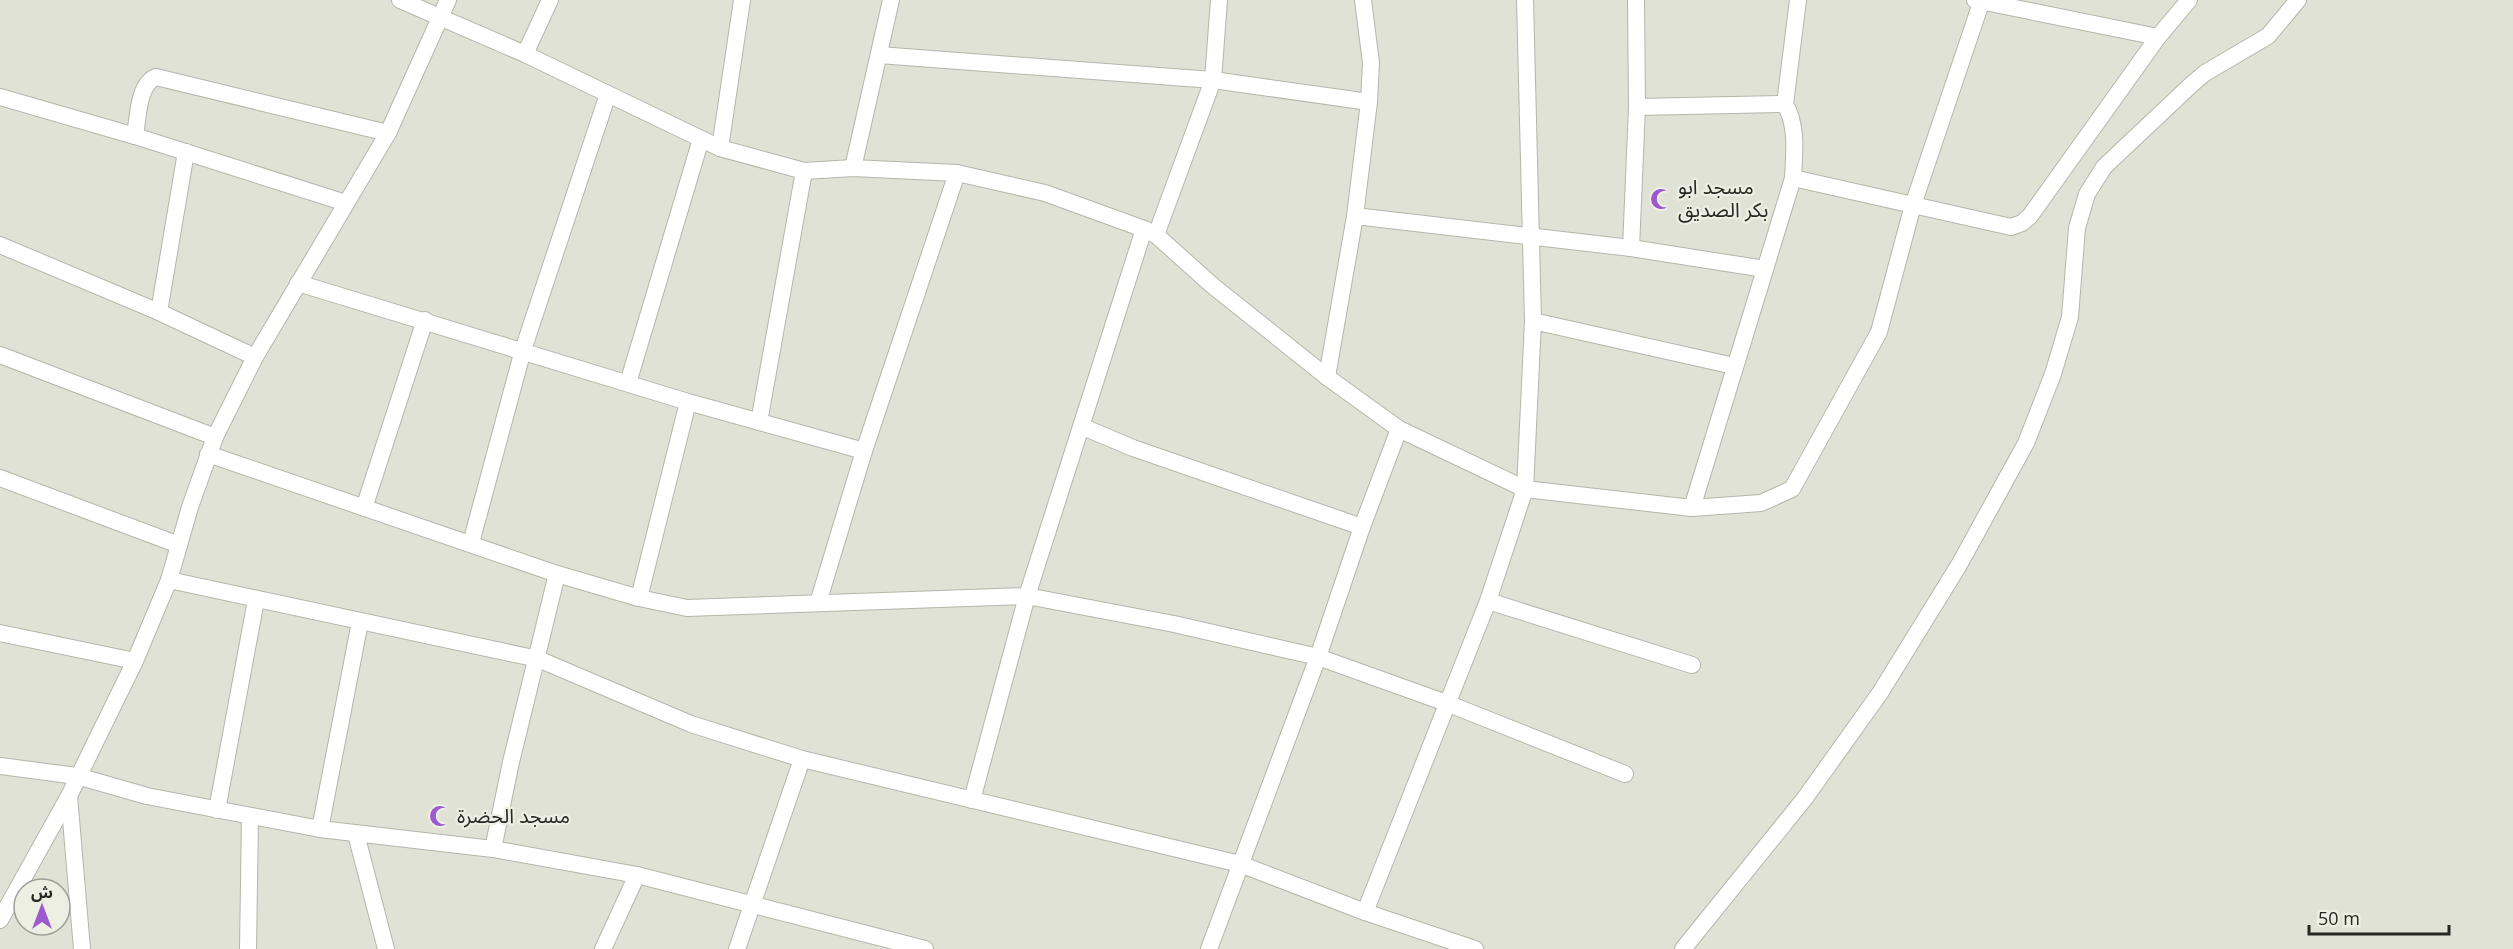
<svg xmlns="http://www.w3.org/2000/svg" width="2513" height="949" font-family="'Open Sans','Noto Sans Arabic',sans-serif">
  <rect width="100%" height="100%" fill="#e0e2d6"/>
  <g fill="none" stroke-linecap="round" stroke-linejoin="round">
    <defs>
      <g id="minor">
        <polyline points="400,0 525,54 720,148 804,171 853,168 957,173 1045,193 1144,229 1156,235 1213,286 1327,377 1399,429 1525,489 1692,508 1761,503 1792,489 1879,332 1913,205 1982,0"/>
        <polyline points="1975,0 2158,37"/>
        <polyline points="525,54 550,0"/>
        <polyline points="879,55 1213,80 1369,102"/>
        <polyline points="0,97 135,136 346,203"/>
        <polyline points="1637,107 1785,104"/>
        <path d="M135,136C138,118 138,84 156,77L388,133"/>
        <polyline points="720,148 742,0"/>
        <polyline points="853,168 891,0"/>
        <polyline points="1793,178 2011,227 2022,223 2030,216 2158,37 2189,0"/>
        <polyline points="1355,216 1631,248 1765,269"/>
        <polyline points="1156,235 1213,80 1219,0"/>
        <polyline points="0,245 159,312 255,357"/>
        <polyline points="1631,248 1637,107 1636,0"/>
        <polyline points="298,283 688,402 864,451"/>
        <polyline points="159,312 186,152"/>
        <polyline points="1533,321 1734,366"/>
        <polyline points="0,355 215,437"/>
        <polyline points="1327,377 1355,216 1369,102 1371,63 1363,0"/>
        <polyline points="628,383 701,139"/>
        <polyline points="759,422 804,171"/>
        <polyline points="1083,427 1133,448 1362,527"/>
        <polyline points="208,454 557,574 639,598 687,608 1027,596 1174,624 1318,657 1449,704 1625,774"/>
        <polyline points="0,478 179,545"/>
        <polyline points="364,508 425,320"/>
        <path d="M1692,508L1793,178C1794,154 1798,127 1785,104L1798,0"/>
        <polyline points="471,543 523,350 608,94"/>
        <polyline points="169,580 538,659 691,724 802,759 1240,864 1365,912 1475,949"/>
        <polyline points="639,598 688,402"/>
        <polyline points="1488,601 1692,665"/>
        <polyline points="818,603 864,451 957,173"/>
        <polyline points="0,633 135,661"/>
        <polyline points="0,766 77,776 147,796 320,829 493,849 637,875 925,949"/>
        <polyline points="69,796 82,949"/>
        <polyline points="972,800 1027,596 1144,229"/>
        <polyline points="217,810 256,600"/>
        <polyline points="320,829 360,622"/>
        <polyline points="356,834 386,949"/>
        <polyline points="493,849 511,762 557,574"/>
        <polyline points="1365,912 1488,601 1525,489 1533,321 1525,0"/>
        <polyline points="0,920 69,796 135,661 169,580 190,507 215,437 255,357 388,133 448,0"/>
        <polyline points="248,949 250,816"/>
        <polyline points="603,949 637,875"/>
        <polyline points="737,949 802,759"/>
        <polyline points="1209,949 1318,657 1362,527 1399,429"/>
        <polyline points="1683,949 1805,798 1880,693 1959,565 2026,443 2053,374 2070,317 2077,228 2087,194 2104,167 2192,84 2205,73 2268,36 2298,0"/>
      </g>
    </defs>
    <use href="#minor" stroke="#b5b6ab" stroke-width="18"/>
    <use href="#minor" stroke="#fff" stroke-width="16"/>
  </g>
  <defs>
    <symbol id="mosque-bare" viewBox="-9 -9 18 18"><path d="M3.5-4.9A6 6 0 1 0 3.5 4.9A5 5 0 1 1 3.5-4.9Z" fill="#9c5acf" stroke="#eeefe3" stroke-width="2.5" paint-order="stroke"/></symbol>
  </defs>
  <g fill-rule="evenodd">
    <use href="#mosque-bare" x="1646" y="184" width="30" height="30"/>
    <use href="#mosque-bare" x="425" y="801" width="30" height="30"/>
  </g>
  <g text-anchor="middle" stroke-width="4.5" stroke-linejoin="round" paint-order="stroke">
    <g font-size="20" fill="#262622" stroke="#eeefe3" text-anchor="start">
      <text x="1678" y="194">مسجد ابو<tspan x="1678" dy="23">بكر الصديق</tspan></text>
      <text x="457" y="823">مسجد الحضرة</text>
    </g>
  </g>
  <g transform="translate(42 907)"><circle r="28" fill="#eeefe3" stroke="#9e9f96" stroke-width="1.5"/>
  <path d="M0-4.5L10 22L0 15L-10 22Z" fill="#9c5acf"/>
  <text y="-9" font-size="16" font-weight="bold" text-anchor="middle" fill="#262622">ش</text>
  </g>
  <path d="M2309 925v9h140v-9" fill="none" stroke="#262622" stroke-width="3"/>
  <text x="2318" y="925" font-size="18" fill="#262622" stroke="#eeefe3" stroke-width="4.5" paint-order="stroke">50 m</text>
</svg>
